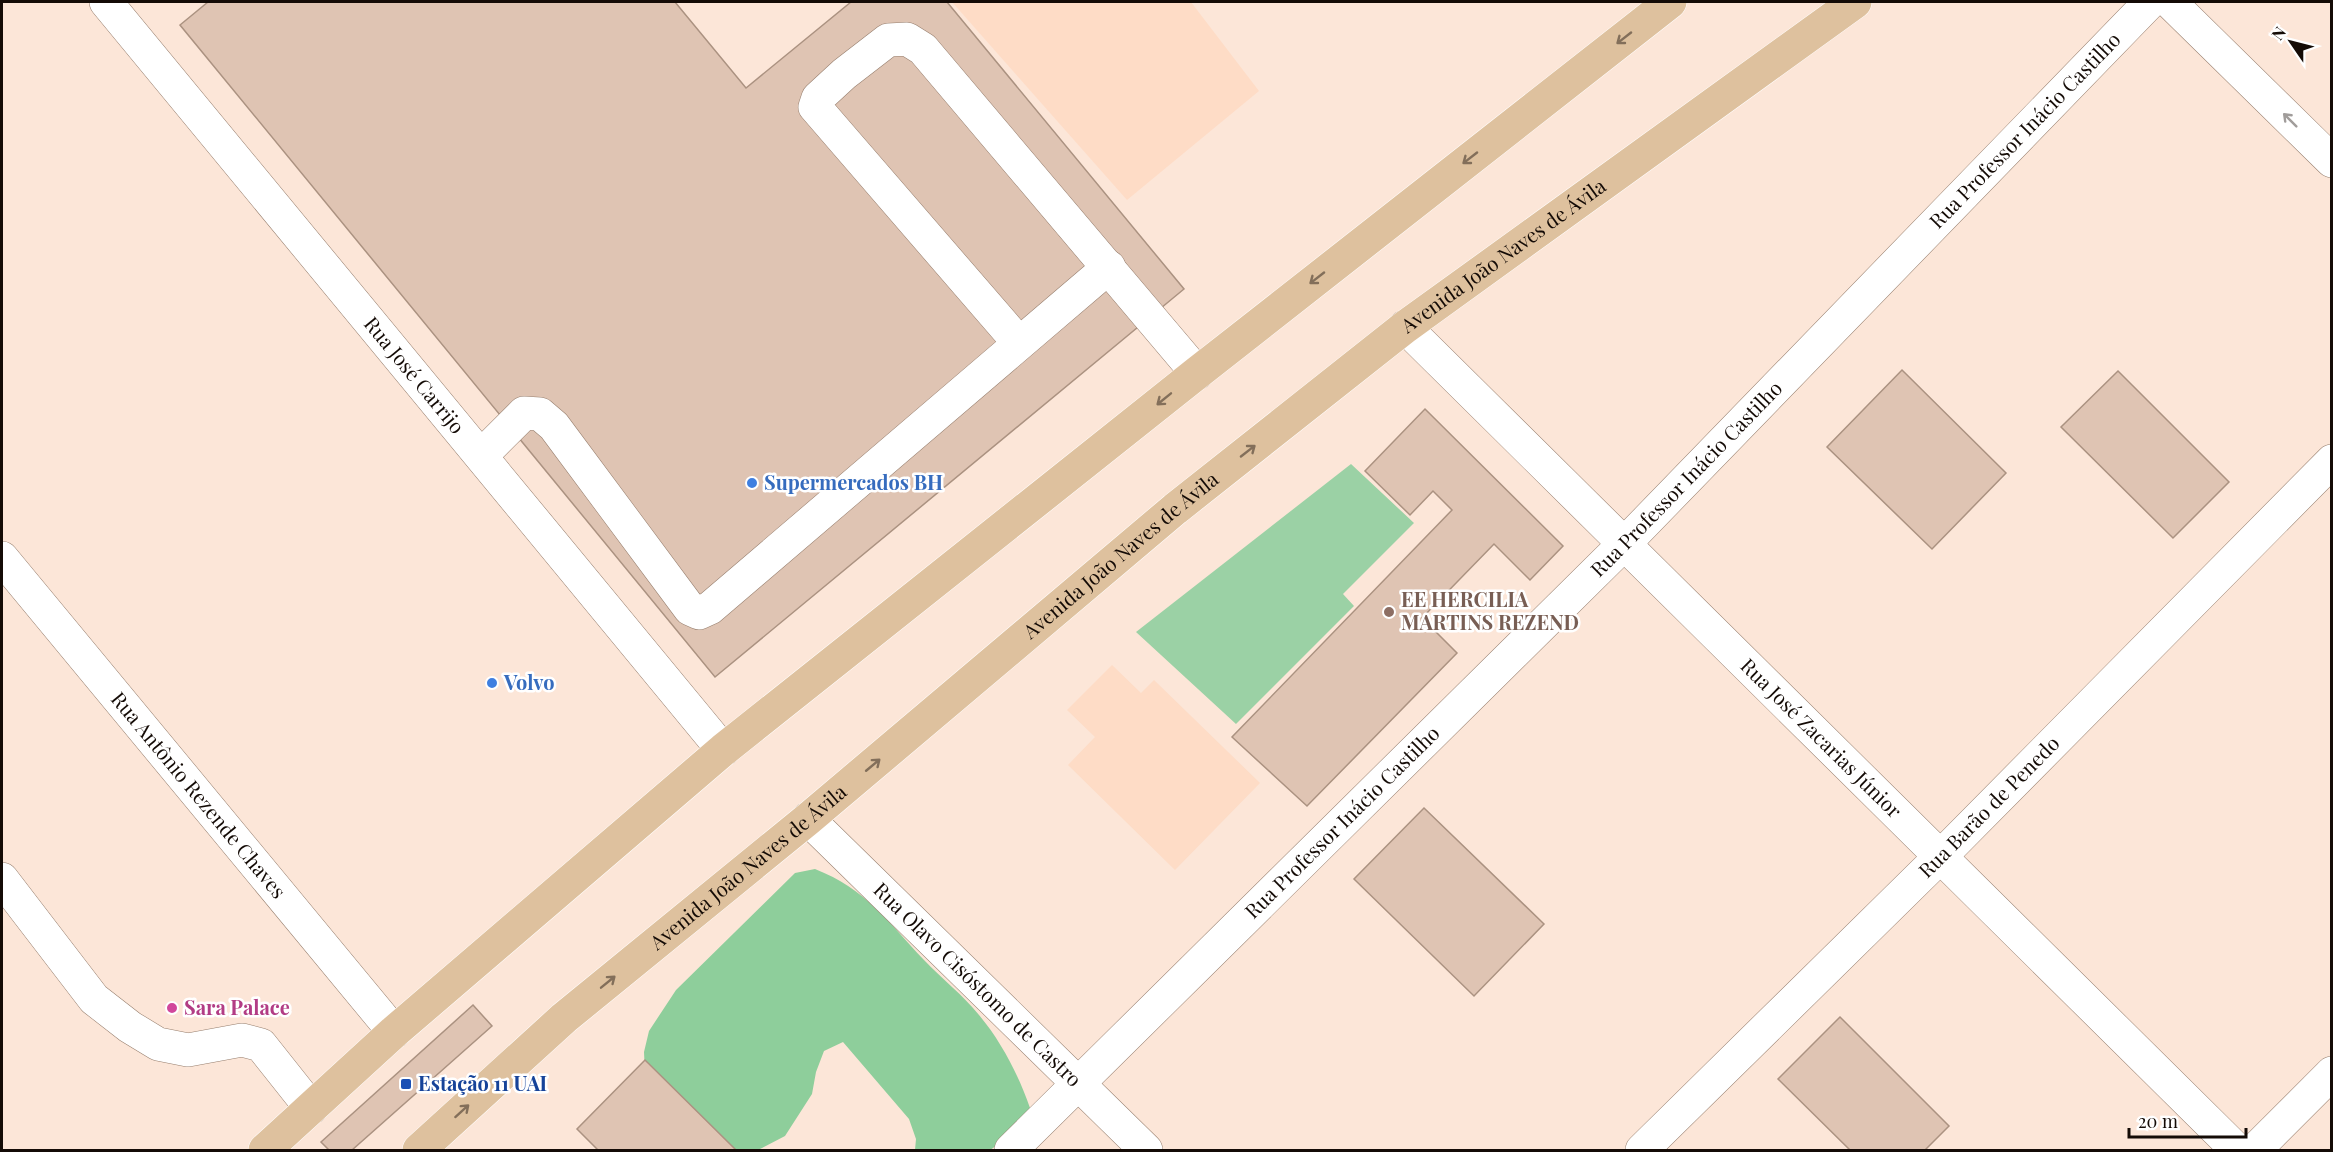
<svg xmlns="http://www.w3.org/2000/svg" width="2333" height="1152" font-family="'Playfair Display',serif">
  <rect width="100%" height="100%" fill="#fce6d8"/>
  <g fill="#fedcc6">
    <polygon points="952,2 1191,2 1259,91 1127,200"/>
    <polygon points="1112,665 1141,693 1154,680 1260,783 1175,870 1068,765 1095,737 1067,710"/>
  </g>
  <polygon fill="#9bd1a5" points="1351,464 1414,523 1343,594 1354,606 1236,724 1136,632"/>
  <path fill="#8ece9b" d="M815,869C866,889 888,922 924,960C942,979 963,995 979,1015C1001,1041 1019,1076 1030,1108L1002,1142L990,1150H915L916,1139L909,1119L843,1042L824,1051L816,1072L812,1094L785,1136L758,1150H729L723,1148L645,1074L644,1052L649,1031L676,990L795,873Z"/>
  <g fill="#dfc4b3" stroke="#ab9281" stroke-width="1.5">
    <polygon points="208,2 675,2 746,88 851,2 947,2 1184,289 715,677 180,25"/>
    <polygon points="1902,370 2006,473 1932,549 1827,447"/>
    <polygon points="2118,371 2229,482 2173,538 2061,427"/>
    <polygon points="1425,409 1563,546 1530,580 1494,544 1422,618 1457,653 1307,806 1232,737 1452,510 1433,491 1410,515 1365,471"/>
    <polygon points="1424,808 1544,924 1474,996 1354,879"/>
    <polygon points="473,1005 492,1026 352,1150 329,1150 321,1142"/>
    <polygon points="1840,1017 1949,1126 1925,1150 1850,1150 1778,1079"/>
    <polygon points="645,1060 736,1150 598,1150 577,1129"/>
  </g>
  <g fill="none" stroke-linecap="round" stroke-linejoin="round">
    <defs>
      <g id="minor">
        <path id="s1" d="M106,2L723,750"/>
        <polyline points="2170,2 2332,161"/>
        <path id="s2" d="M1405,327L2237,1150"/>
        <polyline points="1019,343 815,107 818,98 844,74 888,40 907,39 923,49 1197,373"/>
        <polyline points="481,456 524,413 540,414 554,426 690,609 699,613 710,608 1109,267"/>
        <path id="s3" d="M2,558L394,1032"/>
        <path id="s4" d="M808,819L1146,1150"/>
        <polyline points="2,879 94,999 130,1027 158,1044 188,1050 242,1040 261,1045 311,1108"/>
        <path id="s5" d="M1011,1150L1625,543L2150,2"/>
        <path id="s6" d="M1642,1150L1941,856L2332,461"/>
        <polyline points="2255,1150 2332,1073"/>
      </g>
      <g id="major">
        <polyline points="265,1150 394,1032 723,750 1197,373 1670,2"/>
        <path id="s7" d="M419,1150L564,1018L808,819L1175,509L1405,327L1855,2"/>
      </g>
    </defs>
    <use href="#minor" stroke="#977f6e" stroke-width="34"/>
    <use href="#major" stroke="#fff" stroke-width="34"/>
    <use href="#minor" stroke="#fff" stroke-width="33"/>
    <use href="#major" stroke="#dec19e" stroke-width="33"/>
  </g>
  <defs><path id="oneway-shaft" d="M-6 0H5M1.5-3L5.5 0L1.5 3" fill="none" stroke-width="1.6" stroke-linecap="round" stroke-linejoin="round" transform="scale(1.5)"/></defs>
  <g stroke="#836f5a">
    <use href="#oneway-shaft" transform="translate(1624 38) rotate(142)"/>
    <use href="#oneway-shaft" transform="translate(1470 158) rotate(142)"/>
    <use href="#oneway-shaft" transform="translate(1317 278) rotate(142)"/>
    <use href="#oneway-shaft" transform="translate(1164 399) rotate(141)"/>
    <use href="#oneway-shaft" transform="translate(1248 451) rotate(-38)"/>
    <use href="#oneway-shaft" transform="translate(873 765) rotate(-40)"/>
    <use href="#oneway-shaft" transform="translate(608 982) rotate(-39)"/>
    <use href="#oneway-shaft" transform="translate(462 1111) rotate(-42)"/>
  </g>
  <use stroke="#a19d9b" href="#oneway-shaft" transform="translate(2290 120) rotate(-135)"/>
  <g fill="#3f7fe0" stroke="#fff" stroke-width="2">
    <circle cx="752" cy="483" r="6"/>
    <circle cx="492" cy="683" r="6"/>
  </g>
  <circle fill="#8d6e63" stroke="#fff" stroke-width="2" cx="1389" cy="612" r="6"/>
  <circle fill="#d1479c" stroke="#fff" stroke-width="2" cx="172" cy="1008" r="6"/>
  <rect fill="#1a4fb4" stroke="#fff" stroke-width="2" x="400" y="1078" width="12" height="12" rx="3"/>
  <g text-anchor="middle" stroke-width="5" stroke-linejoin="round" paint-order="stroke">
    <g font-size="20" fill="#140b06" stroke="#fff">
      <text dy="7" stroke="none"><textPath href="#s5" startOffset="1438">Rua Professor Inácio Castilho</textPath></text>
      <text dy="7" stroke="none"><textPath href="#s7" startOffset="1406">Avenida João Naves de Ávila</textPath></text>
      <text dy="7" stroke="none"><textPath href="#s1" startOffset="484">Rua José Carrijo</textPath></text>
      <text dy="7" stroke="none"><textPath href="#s5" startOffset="952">Rua Professor Inácio Castilho</textPath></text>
      <text dy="7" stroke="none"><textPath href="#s7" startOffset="920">Avenida João Naves de Ávila</textPath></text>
      <text dy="7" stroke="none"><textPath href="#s2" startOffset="585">Rua José Zacarias Júnior</textPath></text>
      <text dy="7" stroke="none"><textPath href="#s3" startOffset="308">Rua Antônio Rezende Chaves</textPath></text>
      <text dy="7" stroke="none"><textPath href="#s6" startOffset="488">Rua Barão de Penedo</textPath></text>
      <text dy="7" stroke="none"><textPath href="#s5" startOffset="466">Rua Professor Inácio Castilho</textPath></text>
      <text dy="7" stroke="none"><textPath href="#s7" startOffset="434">Avenida João Naves de Ávila</textPath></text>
      <text dy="7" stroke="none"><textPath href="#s4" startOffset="237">Rua Olavo Cisóstomo de Castro</textPath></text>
    </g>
    <g font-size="20" font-weight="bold" fill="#366cbe" stroke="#fff" text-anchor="start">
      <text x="764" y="490">Supermercados BH</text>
      <text x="504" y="690">Volvo</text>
    </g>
    <g font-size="20" font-weight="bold" fill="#785e54" stroke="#fff" text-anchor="start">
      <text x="1401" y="607">EE HERCILIA<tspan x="1401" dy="23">MARTINS REZEND</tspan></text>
    </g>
    <g font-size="20" font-weight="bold" fill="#b23c85" stroke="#fff" text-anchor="start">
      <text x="184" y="1015">Sara Palace</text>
    </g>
    <g font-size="20" font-weight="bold" fill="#164399" stroke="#fff" text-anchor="start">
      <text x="418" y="1091">Estação 11 UAI</text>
    </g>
  </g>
  <rect width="2333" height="1152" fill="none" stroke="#140b06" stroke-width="6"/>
  <g transform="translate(2291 42) rotate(305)" stroke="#ffffff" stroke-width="4.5" paint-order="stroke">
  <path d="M0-4.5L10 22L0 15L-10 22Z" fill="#140b06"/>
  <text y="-9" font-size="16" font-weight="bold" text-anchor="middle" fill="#140b06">N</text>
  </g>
  <path d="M2129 1128v9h117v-9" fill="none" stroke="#140b06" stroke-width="3"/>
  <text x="2138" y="1128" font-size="18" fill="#140b06" stroke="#ffffff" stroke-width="4.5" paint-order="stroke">20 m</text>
</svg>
